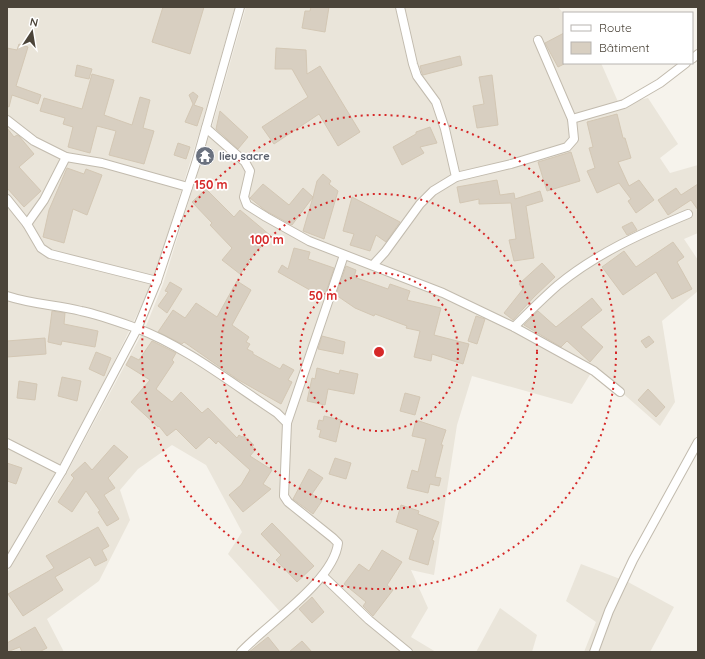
<svg xmlns="http://www.w3.org/2000/svg" width="705" height="659" font-family="Quicksand,sans-serif">
  <rect width="100%" height="100%" fill="#f6f3ec"/>
  <g fill="#eae5da">
    <polygon points="7,7 235,7 201,127 152,284 108,374 48,487 7,555"/>
    <polygon points="246,7 558,7 564,14 564,63 601,63 619,104 648,98 678,144 660,158 670,173 698,165 698,233 684,239 698,260 698,291 662,321 675,402 660,426 594,368 572,404 472,376 457,425 434,575 411,570 428,608 411,637 436,652 249,652 284,616 228,554 242,532 206,465 172,445 138,469 120,490 130,520 99,581 47,619 64,652 7,652 7,573 57,491 146,326 163,284 211,130"/>
    <polygon points="581,564 628,582 674,607 650,652 584,652 596,622 566,601"/>
    <polygon points="500,608 537,635 532,652 476,652"/>
  </g>
  <g fill="#d8cfc1" stroke="#d3c7b4">
    <polygon points="163,7 204,7 190,54 152,42"/>
    <polygon points="311,7 329,7 325,32 302,28 305,11 310,11"/>
    <polygon points="564,33 564,64 558,67 545,43"/>
    <polygon points="19,44 28,47 16,86 41,95 38,104 12,95 9,107 7,106 7,48 17,50"/>
    <polygon points="276,48 306,50 307,74 320,66 360,132 338,146 319,114 274,144 262,127 308,97 292,69 275,69"/>
    <polygon points="460,56 462,65 423,75 422,73 420,66"/>
    <polygon points="77,65 92,69 89,79 75,76"/>
    <polygon points="92,74 114,80 104,115 132,125 140,97 150,100 143,128 154,131 144,164 109,155 116,131 97,126 90,153 68,147 73,127 63,124 65,118 40,111 44,98 82,109"/>
    <polygon points="492,75 498,125 477,128 473,106 484,104 479,77"/>
    <polygon points="193,92 198,96 194,105 203,108 197,126 185,122 193,104 189,95"/>
    <polygon points="220,111 248,137 238,149 216,129"/>
    <polygon points="617,114 623,138 625,138 631,158 618,162 629,186 639,180 654,200 636,213 628,201 631,199 619,183 597,193 587,171 595,168 589,148 593,147 587,122"/>
    <polygon points="430,127 437,143 420,147 424,153 402,165 393,147 416,134 416,132"/>
    <polygon points="7,128 14,137 17,135 19,136 34,154 19,167 41,191 24,207 7,188"/>
    <polygon points="178,143 190,147 186,159 174,155"/>
    <polygon points="571,152 580,181 547,191 538,162"/>
    <polygon points="67,168 84,174 86,169 102,175 87,215 73,209 64,243 43,237 49,210"/>
    <polygon points="323,174 331,181 329,184 338,191 324,239 303,231 313,197 292,225 266,211 250,198 263,184 289,205 303,188 313,197 317,181"/>
    <polygon points="497,180 500,195 514,193 515,199 540,191 543,201 526,206 534,258 514,261 509,240 516,239 511,203 479,204 479,199 460,203 457,187"/>
    <polygon points="698,184 698,210 691,200 668,215 658,200 676,188 681,195"/>
    <polygon points="206,189 234,217 240,210 271,236 248,261 250,262 240,274 222,260 232,248 210,225 212,223 192,202"/>
    <polygon points="352,197 400,222 386,242 376,235 370,251 350,245 354,234 343,231"/>
    <polygon points="632,222 637,230 627,235 622,227"/>
    <polygon points="673,242 684,257 677,262 692,289 672,299 656,272 623,295 602,267 624,251 636,267"/>
    <polygon points="294,248 310,252 308,259 334,268 324,298 278,272 282,265 288,269"/>
    <polygon points="542,263 555,277 534,297 513,320 504,313 523,289 519,284"/>
    <polygon points="346,266 356,270 354,277 388,289 390,284 410,291 407,300 441,308 434,335 469,344 463,364 432,354 431,361 414,357 420,331 406,328 407,326 375,314 374,316 355,308 336,295"/>
    <polygon points="237,281 251,290 232,325 249,337 246,342 250,344 247,349 253,352 253,354 280,369 283,364 294,370 288,380 292,382 281,404 237,379 184,342 182,344 158,332 173,310 185,318 196,303 217,317"/>
    <polygon points="170,282 182,289 167,313 158,306 168,292 165,291"/>
    <polygon points="592,298 602,310 581,327 603,347 590,362 567,341 561,347 524,325 538,311 556,327"/>
    <polygon points="52,311 65,313 64,324 98,331 95,347 62,341 61,345 48,342"/>
    <polygon points="476,316 485,319 477,344 468,341"/>
    <polygon points="322,336 345,342 343,354 318,349"/>
    <polygon points="649,336 654,342 646,348 641,341"/>
    <polygon points="45,338 46,354 7,357 7,341"/>
    <polygon points="152,341 176,353 172,360 174,362 156,389 172,402 181,392 202,413 208,408 237,438 239,435 242,437 244,436 254,445 252,447 256,449 250,456 272,470 263,484 271,489 243,512 229,495 241,485 250,470 218,441 216,444 209,437 196,449 176,429 167,436 159,426 158,427 131,402 150,380 126,365 131,356 139,360"/>
    <polygon points="96,352 111,358 104,376 89,369"/>
    <polygon points="317,368 339,374 340,370 358,374 354,394 328,389 325,405 307,401 312,378 315,379"/>
    <polygon points="62,377 81,381 77,401 58,396"/>
    <polygon points="19,381 37,384 35,400 17,398"/>
    <polygon points="648,389 665,407 656,417 638,400"/>
    <polygon points="405,393 420,397 415,415 400,411"/>
    <polygon points="324,416 341,420 336,442 319,437 321,430 317,429 319,420 323,421"/>
    <polygon points="416,420 446,430 441,445 443,445 435,477 441,478 439,486 430,484 428,493 407,488 412,470 418,472 426,439 412,436"/>
    <polygon points="114,445 128,457 108,478 115,488 104,495 119,519 107,526 98,512 100,511 86,491 72,512 58,502 74,478 71,475 85,462 92,470"/>
    <polygon points="335,458 351,463 346,479 329,474"/>
    <polygon points="7,463 22,468 16,484 7,481"/>
    <polygon points="309,469 323,478 312,494 322,501 313,514 293,499"/>
    <polygon points="401,505 419,511 418,514 439,522 432,540 434,541 428,565 409,559 418,530 396,522"/>
    <polygon points="272,523 314,566 297,582 276,560 281,555 261,534"/>
    <polygon points="98,527 109,546 102,550 107,560 95,566 90,557 55,577 63,590 23,616 8,594 54,568 46,556"/>
    <polygon points="382,550 402,562 387,585 393,590 373,616 363,606 366,602 344,584 359,564 369,571"/>
    <polygon points="312,597 324,612 312,623 299,609"/>
    <polygon points="35,627 47,648 39,652 22,652 20,647 7,652 7,643"/>
    <polygon points="268,637 280,652 249,652"/>
    <polygon points="302,641 312,652 289,652"/>
  </g>
  <g fill="none" stroke-linecap="round" stroke-linejoin="round">
    <defs>
      <g id="minor">
        <polyline points="692,59 698,54"/>
        <polyline points="572,119 624,104 660,83 686,63"/>
        <polyline points="7,120 34,141 66,157 102,163 188,187"/>
        <polyline points="206,128 245,162 250,171 244,197 247,205 266,217 309,241 443,293 514,327 594,371 620,392"/>
        <polyline points="456,177 511,164 567,147 574,139 572,119 538,40"/>
        <polyline points="7,199 27,224 44,200 66,157"/>
        <polyline points="27,224 41,248 50,254 157,281"/>
        <polyline points="373,265 385,252 420,204 433,191 456,177 445,129 436,102 417,76 413,64 400,7"/>
        <path d="M7,296C31,304 56,305 81,311C100,315 119,322 136,328C185,346 234,385 277,413L287,423L284,496L288,502L333,538L338,543C334,581 267,624 241,652"/>
        <path d="M514,327C528,313 543,298 558,285C597,253 642,233 688,214"/>
        <polyline points="287,423 344,255"/>
        <polyline points="7,443 62,471"/>
        <polyline points="7,564 62,471 137,329 157,281 196,163 240,7"/>
        <polyline points="323,576 369,620 408,652"/>
        <polyline points="594,652 609,611 633,560 698,442"/>
      </g>
    </defs>
    <use href="#minor" stroke="#c2bbae" stroke-width="10"/>
    <use href="#minor" stroke="#fff" stroke-width="8"/>
  </g>
  <g fill="none" stroke="#d62828" stroke-width="2" stroke-dasharray="2 4">
    <circle cx="379" cy="352" r="79"/>
    <circle cx="379" cy="352" r="158"/>
    <circle cx="379" cy="352" r="237"/>
  </g>
  <defs>
    <symbol id="temple-disc" viewBox="-11 -11 22 22"><circle r="9.5" fill="#6b7280" stroke="#fff"/><path d="M0-6L5-2H3V0L6.5 2.5H4V6H1.5V3h-3V6H-4V2.5H-6.5L-3 0V-2H-5Z" fill="#fff"/></symbol>
  </defs>
  <g fill-rule="evenodd">
    <use href="#temple-disc" x="194" y="145" width="22" height="22"/>
  </g>
  <g text-anchor="middle" stroke-width="3.5" stroke-linejoin="round" paint-order="stroke">
    <g font-size="11" font-weight="bold" fill="#5b616d" stroke="#fff" text-anchor="start">
      <text x="219" y="160">lieu sacre</text>
    </g>
  </g>
  <circle cx="379" cy="352" r="6" fill="#d62828" stroke="#fff" stroke-width="2"/>
  <g font-size="12" text-anchor="middle" font-weight="bold" fill="#d62828" stroke="#fff" stroke-width="3.5" stroke-linejoin="round" paint-order="stroke">
    <text x="211" y="189">150 m</text>
    <text x="267" y="244">100 m</text>
    <text x="323" y="300">50 m</text>
  </g>
  <rect width="705" height="659" fill="none" stroke="#4b4439" stroke-width="16"/>
  <rect x="563" y="12" width="130" height="52" fill="#ffffff" stroke="#b7b4b0"/>
  <rect x="571" y="25" width="20" height="6" fill="#ffffff" stroke="#b7b4b0"/>
  <text x="599" y="32" font-size="12" fill="#4b4439">Route</text>
  <rect x="571" y="42" width="20" height="12" fill="#d8cfc1" stroke="#b7b4b0"/>
  <text x="599" y="52" font-size="12" fill="#4b4439">Bâtiment</text>
  <g transform="translate(32 32) rotate(12)" stroke="#ffffff" stroke-width="3" paint-order="stroke">
  <path d="M0-3L7 15L0 10L-7 15Z" fill="#4b4439"/>
  <text y="-6" font-size="11" font-weight="bold" text-anchor="middle" fill="#4b4439">N</text>
  </g>
</svg>
